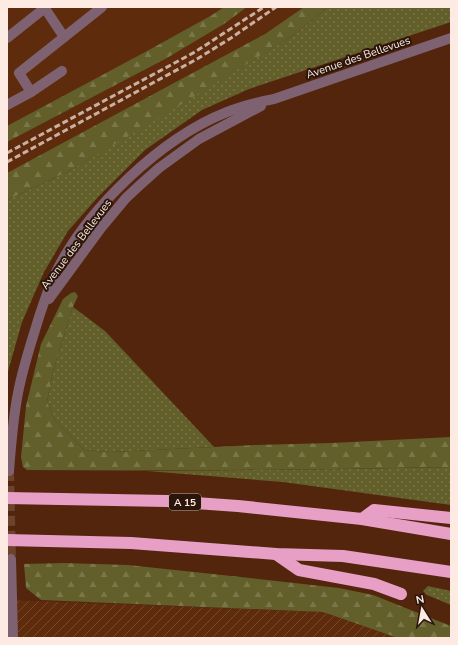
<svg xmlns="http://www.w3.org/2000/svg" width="458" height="645" font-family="'Nunito Sans',sans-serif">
  <defs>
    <pattern id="industrial-furrows" width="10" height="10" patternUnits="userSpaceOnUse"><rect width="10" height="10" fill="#5f2b0d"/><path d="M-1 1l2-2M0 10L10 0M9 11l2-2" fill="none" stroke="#774a30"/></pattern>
    <pattern id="grass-dots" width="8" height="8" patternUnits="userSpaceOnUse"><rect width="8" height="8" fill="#625f2b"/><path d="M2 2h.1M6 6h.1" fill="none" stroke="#797649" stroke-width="1.8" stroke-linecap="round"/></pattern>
    <pattern id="forest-firs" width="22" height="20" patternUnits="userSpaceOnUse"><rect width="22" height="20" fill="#625f2b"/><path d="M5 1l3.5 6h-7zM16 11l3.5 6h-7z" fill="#797649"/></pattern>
  </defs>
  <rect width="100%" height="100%" fill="#53250c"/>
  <g fill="#5f2b0d">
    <polygon points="7,7 224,7 212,15 147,51 7,126"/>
    <polygon points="247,7 304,7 265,34 7,173 7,142 167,58 224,24"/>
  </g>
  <polygon fill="url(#industrial-furrows)" points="7,600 323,612 398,638 7,638"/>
  <g fill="url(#grass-dots)">
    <polygon points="328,7 451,7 451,22 249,89 202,110 145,150 98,197 68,231 44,272 22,322 7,375 7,200 69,171 294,35"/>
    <polygon points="73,307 105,331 214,447 110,452 84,450 55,420 47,402 53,371"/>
    <polygon points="451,467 451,505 283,482 147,471 347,469"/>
    <polygon points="428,586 451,591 451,605 427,595 423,591"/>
  </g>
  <g fill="url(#forest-firs)">
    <polygon points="224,7 247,7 224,24 167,58 7,142 7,126 147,51 212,15"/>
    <polygon points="304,7 328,7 294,35 149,124 69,171 7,200 7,173 265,34"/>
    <path d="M75,292L78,296L73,307L53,371L47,402L55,420L84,450L110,452L255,445L331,443L451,437V467C310,470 168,471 27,470L23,467L21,457L26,406L41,344L63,299L71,293Z"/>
    <polygon points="64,563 128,565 241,577 339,588 373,595 451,626 451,638 398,638 323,612 41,600 26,588 24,564"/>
  </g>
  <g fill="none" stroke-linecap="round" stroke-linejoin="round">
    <polyline stroke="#6c432c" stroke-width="10" stroke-dasharray="10 5" stroke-linecap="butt" points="9,471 11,559"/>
    <g stroke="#7f6271" stroke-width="10">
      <polyline points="44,7 64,37"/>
      <polyline points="7,38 46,7"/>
      <polyline points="31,92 19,73 102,7"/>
      <polyline points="7,105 31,92 62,71"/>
      <polyline points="49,299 101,228 126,198 140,185 159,168 199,139 261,106"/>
      <path d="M9,471C11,445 13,418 18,393C23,366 32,340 40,314C45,300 49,285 56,272C87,209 161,138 227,112C242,106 258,102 274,99L451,38"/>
      <polyline points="11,559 13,638"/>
    </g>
    <g stroke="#e79fc5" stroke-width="12">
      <polyline points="7,498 167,501 238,506 362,519 451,534"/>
      <polyline points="362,519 374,510 451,518"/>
      <polyline points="7,540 131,543 276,554 343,556 451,572"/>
      <polyline points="276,554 299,570 374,584 401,594"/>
    </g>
    <g stroke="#caafa2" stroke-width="3" stroke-dasharray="6 3" stroke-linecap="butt">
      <polyline points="7,153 195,52 264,7"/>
      <polyline points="7,162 197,59 231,38 276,7"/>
    </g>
  </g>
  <g text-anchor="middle" stroke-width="4" stroke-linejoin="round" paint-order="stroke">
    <rect fill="#2a150b" stroke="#beaaa2" stroke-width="1" x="169" y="494" width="32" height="16" rx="3"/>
    <g font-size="10" font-weight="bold" fill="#fdeae2">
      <text x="185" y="506">A 15</text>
    </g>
    <g font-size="11" fill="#fdeae2" stroke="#2a150b">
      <text transform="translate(358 57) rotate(-19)" y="4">Avenue des Bellevues</text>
      <text transform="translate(76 244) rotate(-53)" y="4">Avenue des Bellevues</text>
    </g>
  </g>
  <rect width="458" height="645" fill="none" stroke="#fdeae2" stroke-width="16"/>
  <g transform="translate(422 609) rotate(349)" stroke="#2a150b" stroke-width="3" paint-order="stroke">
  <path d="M0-3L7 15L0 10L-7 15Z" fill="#fdeae2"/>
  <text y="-6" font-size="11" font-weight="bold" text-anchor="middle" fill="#fdeae2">N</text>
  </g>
</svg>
